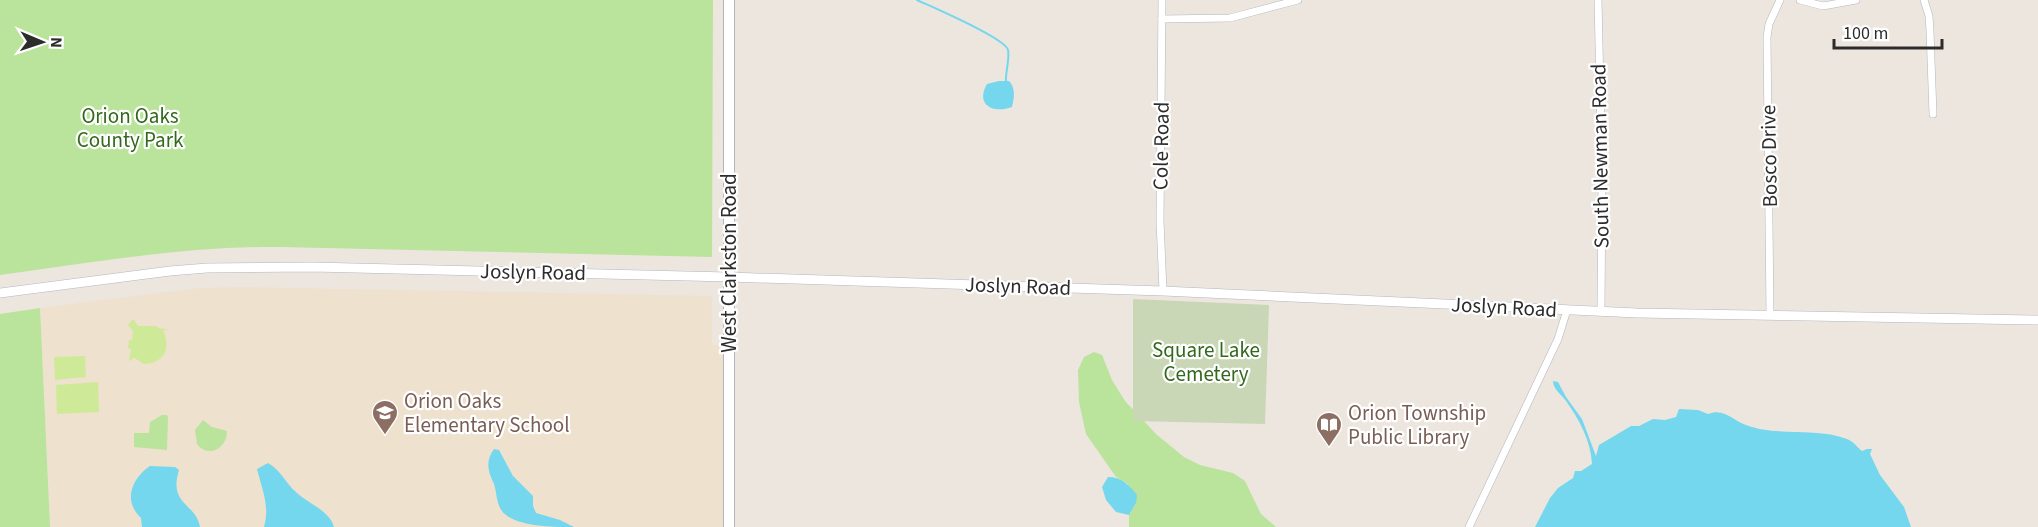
<svg xmlns="http://www.w3.org/2000/svg" width="2038" height="527" font-family="'Source Sans 3',sans-serif">
  <rect width="100%" height="100%" fill="#ede6df"/>
  <polygon fill="#eee1ce" points="247,287 712,296 712,345 724,346 725,527 50,527 40,308 199,288"/>
  <g fill="#bae39c">
    <path d="M0,0H713L712,257L281,247C186,246 94,262 0,275Z"/>
    <polygon points="40,308 50,527 0,527 0,314"/>
    <polygon points="1094,352 1102,355 1112,380 1125,401 1157,435 1184,457 1200,465 1233,473 1245,481 1261,514 1276,527 1129,527 1129,515 1136,503 1127,483 1116,477 1086,434 1079,402 1078,370 1084,357"/>
    <polygon points="162,415 167,415 168,417 167,450 134,447 134,433 149,433 150,422"/>
    <path d="M203,420L212,427L227,431C227,448 209,459 197,444L195,430Z"/>
  </g>
  <polygon fill="#c9d7b6" points="1133,299 1269,305 1265,424 1133,421"/>
  <g fill="#ceea98">
    <path d="M133,319L138,326H155L159,328L171,330H163C171,348 165,363 144,364L133,357L132,360L129,361L131,349L128,348L129,340H132L133,331L128,325Z"/>
    <polygon points="85,356 86,377 55,380 54,357"/>
    <polygon points="98,382 99,412 57,414 56,385"/>
  </g>
  <g fill="#74d7ed">
    <path d="M999,81H1009C1016,88 1014,98 1012,107C993,114 975,105 987,84Z"/>
    <path d="M1553,381L1558,382L1566,397L1582,419L1596,456L1599,445L1631,426H1639L1653,419L1665,420L1676,417L1679,409L1698,410L1708,414C1725,408 1731,420 1746,425C1777,437 1816,427 1847,439C1853,441 1857,447 1862,451L1867,449H1872L1870,454L1880,475L1904,507L1911,527H1535L1550,498L1558,488L1573,478L1575,471H1581L1592,464C1591,441 1579,419 1566,401C1561,394 1553,389 1553,381Z"/>
    <path d="M494,449L499,450L513,476L533,496V506L536,513L560,520L574,527C555,527 514,527 502,511C496,503 497,493 494,484C488,472 485,461 494,449Z"/>
    <path d="M268,463C281,470 286,484 297,493C309,504 330,511 334,527H264C270,506 262,489 257,469Z"/>
    <path d="M150,466L175,467L179,470C168,505 196,503 200,527H142L141,518C123,501 131,479 150,466Z"/>
    <path d="M1108,477C1122,477 1129,485 1137,495L1136,503L1129,515L1116,512L1106,500L1102,487Z"/>
  </g>
  <g fill="none" stroke-linecap="round" stroke-linejoin="round">
    <path stroke="#74d7ed" stroke-width="2" d="M917,0C932,7 1005,38 1008,50C1010,60 1005,72 1006,83"/>
    <defs>
      <g id="minor">
        <polyline points="1162,0 1160,221 1163,291"/>
        <polyline points="1598,0 1602,177 1601,312"/>
        <polyline points="1800,0 1823,6 1856,0"/>
        <polyline points="1924,0 1929,16 1930,31 1933,114"/>
        <polyline points="1162,19 1230,18 1298,0"/>
        <polyline points="1770,315 1767,37 1769,24 1780,0"/>
        <polyline points="1469,527 1558,339 1567,310"/>
      </g>
      <polyline id="tertiary" points="0,293 170,271 207,268 313,267 729,277 1163,291 1637,313 2038,320"/>
      <polyline id="secondary" points="729,527 729,0"/>
    </defs>
    <use href="#minor" stroke="#b2b6bf" stroke-width="8"/>
    <use href="#tertiary" stroke="#b2b6bf" stroke-width="10"/>
    <use href="#secondary" stroke="#b2b6bf" stroke-width="12"/>
    <use href="#minor" stroke="#fff" stroke-width="7"/>
    <use href="#tertiary" stroke="#fff" stroke-width="9"/>
    <use href="#secondary" stroke="#fff" stroke-width="10"/>
  </g>
  <defs>
    <symbol id="school-pin" viewBox="-11 -11 22 30"><path d="M0 17L-7.5 6A9.5 9.5 0 1 1 7.5 6Z" fill="#8d6e63" stroke="#fff"/><path d="M0-5L7-2L0 1L-7-2ZM-4 1L0 2.5L4 1V4Q0 6-4 4Z" fill="#fff"/></symbol>
    <symbol id="library-pin" viewBox="-11 -11 22 30"><path d="M0 17L-7.5 6A9.5 9.5 0 1 1 7.5 6Z" fill="#8d6e63" stroke="#fff"/><path d="M-6-4Q-3-5.5-.7-3.5V5Q-3 3-6 4ZM6-4Q3-5.5 .7-3.5V5Q3 3 6 4Z" fill="#fff"/></symbol>
  </defs>
  <g fill-rule="evenodd">
    <use href="#school-pin" x="370" y="398" width="30" height="40"/>
    <use href="#library-pin" x="1314" y="410" width="30" height="40"/>
  </g>
  <g text-anchor="middle" stroke-width="4.5" stroke-linejoin="round" paint-order="stroke">
    <g font-size="21" fill="#32691c" stroke="#fff">
      <text x="130" y="123">Orion Oaks<tspan x="130" dy="24">County Park</tspan></text>
      <text x="1206" y="357">Square Lake<tspan x="1206" dy="24">Cemetery</tspan></text>
    </g>
    <g font-size="21" fill="#2c2c2c" stroke="#fff">
      <text transform="translate(1161 146) rotate(-89)" y="7">Cole Road</text>
      <text transform="translate(1600 156) rotate(-91)" y="7">South Newman Road</text>
      <text transform="translate(1769 156) rotate(-91)" y="7">Bosco Drive</text>
      <text transform="translate(729 263) rotate(-90)" y="7">West Clarkston Road</text>
      <text transform="translate(533 272) rotate(1)" y="7">Joslyn Road</text>
      <text transform="translate(1018 286) rotate(2)" y="7">Joslyn Road</text>
      <text transform="translate(1504 307) rotate(3)" y="7">Joslyn Road</text>
    </g>
    <g font-size="21" fill="#785e54" stroke="#fff" text-anchor="start">
      <text x="404" y="408">Orion Oaks<tspan x="404" dy="24">Elementary School</tspan></text>
      <text x="1348" y="420">Orion Township<tspan x="1348" dy="24">Public Library</tspan></text>
    </g>
  </g>
  <g transform="translate(42 42) rotate(92)" stroke="#ffffff" stroke-width="4.5" paint-order="stroke">
  <path d="M0-4.5L10 22L0 15L-10 22Z" fill="#2c2c2c"/>
  <text y="-9" font-size="16" font-weight="bold" text-anchor="middle" fill="#2c2c2c">N</text>
  </g>
  <path d="M1834 39v9h108v-9" fill="none" stroke="#2c2c2c" stroke-width="3"/>
  <text x="1843" y="39" font-size="18" fill="#2c2c2c" stroke="#ffffff" stroke-width="4.5" paint-order="stroke">100 m</text>
</svg>
